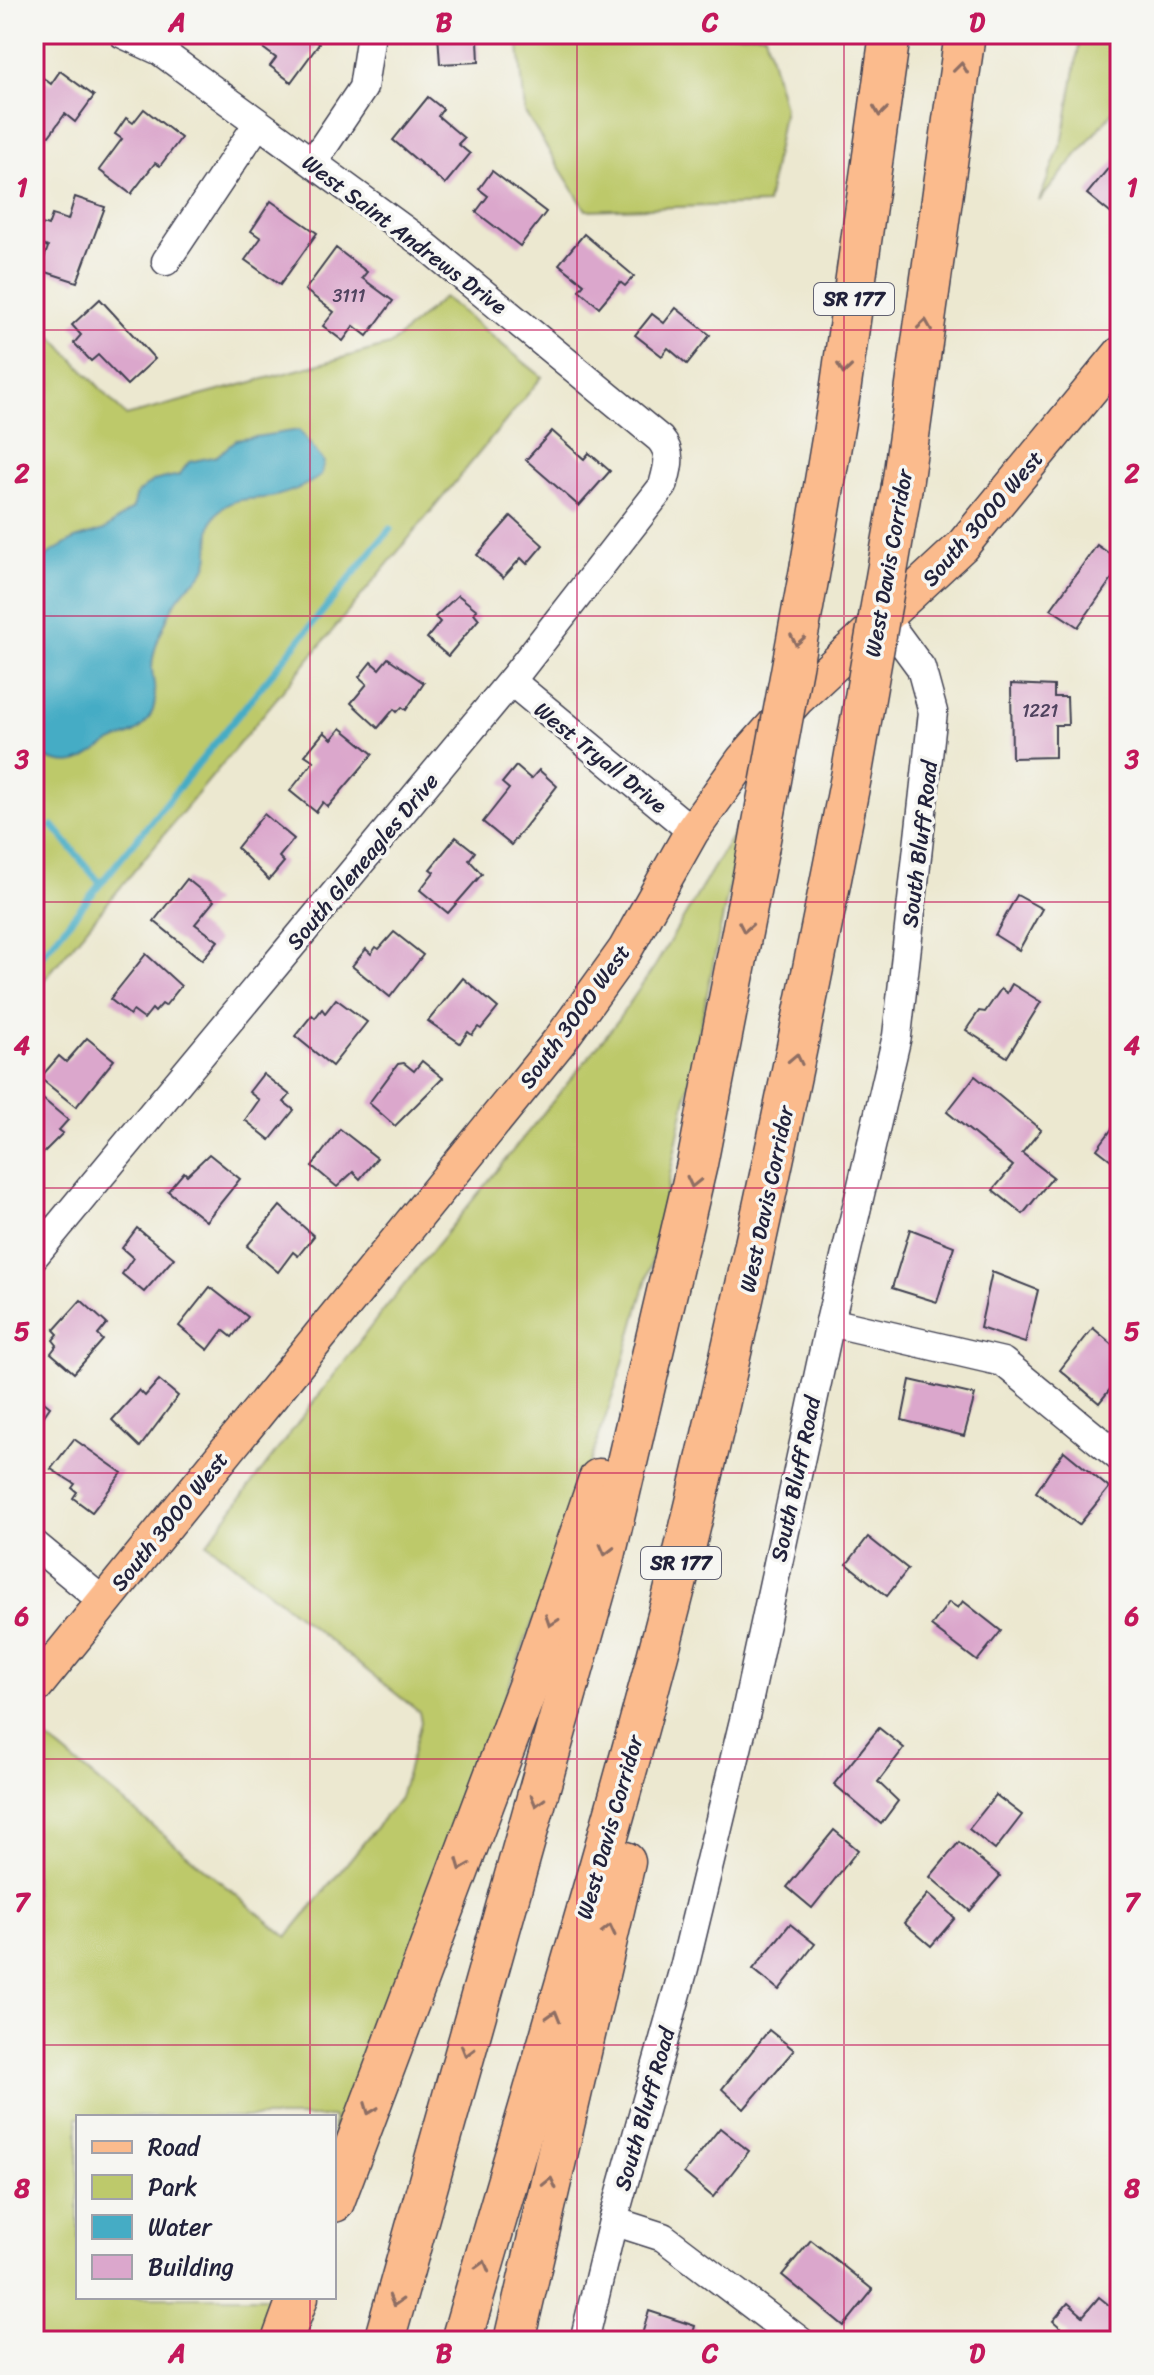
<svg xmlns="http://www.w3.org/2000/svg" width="1154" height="2375" font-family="Sriracha,sans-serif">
  <rect width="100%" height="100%" fill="#f6f6f2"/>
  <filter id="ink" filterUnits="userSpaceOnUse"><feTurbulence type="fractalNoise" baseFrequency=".0125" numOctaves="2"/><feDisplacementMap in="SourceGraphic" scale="16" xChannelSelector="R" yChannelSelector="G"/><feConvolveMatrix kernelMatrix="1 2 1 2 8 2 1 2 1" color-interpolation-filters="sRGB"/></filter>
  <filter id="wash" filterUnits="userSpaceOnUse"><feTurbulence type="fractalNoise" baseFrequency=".006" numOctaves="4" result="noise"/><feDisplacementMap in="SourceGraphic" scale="32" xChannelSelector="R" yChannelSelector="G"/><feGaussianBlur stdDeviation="1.8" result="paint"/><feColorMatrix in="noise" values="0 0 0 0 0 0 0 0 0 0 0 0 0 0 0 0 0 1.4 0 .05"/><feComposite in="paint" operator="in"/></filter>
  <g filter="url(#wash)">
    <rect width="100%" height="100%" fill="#ece8d0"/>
    <g fill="#bdc96b" stroke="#707653" stroke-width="2">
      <polygon points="518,34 765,34 784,108 767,204 586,210 525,113"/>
      <polygon points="1081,34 1120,34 1120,103 1039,201 1063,139"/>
      <polygon points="444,297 542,377 34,992 34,317 126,416 390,345"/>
      <polygon points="743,818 654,1253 619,1377 578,1499 334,2159 334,2117 78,2117 78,2297 282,2297 265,2341 34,2341 34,1742 41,1734 287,1937 400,1798 421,1722 419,1712 207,1543 378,1317 613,1027 655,966"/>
    </g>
    <path fill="#45acc5" stroke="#346780" stroke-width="2" d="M299,430L324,462L321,476C307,485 292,492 276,496C256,501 234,495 219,511C204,526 213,547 207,564C203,577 193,581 184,591C175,601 168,615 163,628C157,641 152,654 152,669C154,690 161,707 143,726C131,738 118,737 106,745C73,767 72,767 34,754V575L50,553L75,539L104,530L133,508L137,493L153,481L179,475L189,462L217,456L236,440Z"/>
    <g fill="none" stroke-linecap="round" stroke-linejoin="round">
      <g stroke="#45acc5" stroke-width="7">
        <polyline points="53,826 100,883"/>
        <polyline points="34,965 390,529"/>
      </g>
    </g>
    <g id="blocks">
      <g fill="#dba7cc">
        <polygon points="244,34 306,34 319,44 291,82 270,66 276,58"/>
        <polygon points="438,34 489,34 489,39 478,39 479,62 440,64"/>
        <polygon points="34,71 51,84 60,71 94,96 75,122 65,114 49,136 34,126"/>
        <polygon points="428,97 443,109 438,116 464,138 458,144 470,154 445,184 393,140"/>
        <polygon points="144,109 181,138 160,166 155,163 131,194 99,170 122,139 115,134 126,118 133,123"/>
        <polygon points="1120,154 1120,221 1087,194"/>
        <polygon points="492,171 546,212 520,246 476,212 488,196 479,189"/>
        <polygon points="75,197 105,207 77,282 40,270 48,247 36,242 42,224 48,226 52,215 68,220"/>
        <polygon points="271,201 317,233 280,285 245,260 261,238 251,231"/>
        <polygon points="584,234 634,276 625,286 620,282 599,307 579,290 584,284 559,264"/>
        <polygon points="336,248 367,272 362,278 393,301 367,336 354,326 343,341 323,326 334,312 305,290"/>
        <polygon points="100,299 155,359 127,385 98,355 91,361 74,343 81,335 72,325"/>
        <polygon points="676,308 710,335 687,364 668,348 662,356 635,335 652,314 664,323"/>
        <polygon points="552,431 584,459 589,453 610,471 579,506 526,460"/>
        <polygon points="511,516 543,545 527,564 521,558 503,578 477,555"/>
        <polygon points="1097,545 1120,561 1120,567 1078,627 1051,609"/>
        <polygon points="458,595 477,610 474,613 479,619 448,656 427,638 440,622 435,617"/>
        <polygon points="388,658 424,683 406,710 402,707 397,712 394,709 378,728 351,703 367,684 359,677 371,662 379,669"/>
        <polygon points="1011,684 1054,686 1054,697 1067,697 1068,725 1055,725 1055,757 1012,758"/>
        <polygon points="341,728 373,754 328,807 323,802 316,812 290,791 314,761 305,755 324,732 332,739"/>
        <polygon points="516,766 531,779 539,770 557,786 511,845 483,822 509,789 502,783"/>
        <polygon points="264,814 294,839 279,857 284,862 269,880 237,848"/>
        <polygon points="456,837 475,852 469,860 482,874 448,913 420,890 434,872 430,869"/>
        <polygon points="187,879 214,901 195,924 218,941 202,960 154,921"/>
        <polygon points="1017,895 1042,909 1019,950 995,935"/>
        <polygon points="394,932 423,955 390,997 352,966 366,949 371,954 376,947 379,949"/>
        <polygon points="146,954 181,986 165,1006 162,1004 155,1012 152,1009 144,1019 133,1011 130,1015 110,999"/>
        <polygon points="463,978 498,1008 481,1029 478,1027 472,1035 468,1032 460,1043 428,1021"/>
        <polygon points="1012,984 1041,1002 1007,1057 966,1030 979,1011 985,1012 1001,989 1007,993"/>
        <polygon points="336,999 367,1022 332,1066 295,1036 312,1015 315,1018 322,1009 325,1013"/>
        <polygon points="87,1038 114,1060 76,1107 40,1078 59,1056 66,1062"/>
        <polygon points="422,1061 443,1078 395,1126 369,1103 398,1064 404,1063 414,1071"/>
        <polygon points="263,1074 290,1095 284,1102 294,1110 270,1140 245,1120 259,1100 249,1092"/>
        <polygon points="975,1076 1041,1130 1022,1153 1053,1177 1023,1214 993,1190 1013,1166 947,1112"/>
        <polygon points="38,1095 68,1120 59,1130 63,1133 34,1162 34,1099"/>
        <polygon points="1120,1118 1120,1167 1097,1149"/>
        <polygon points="340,1129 377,1158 360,1179 353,1172 337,1187 312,1166"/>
        <polygon points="209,1154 240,1179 206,1221 168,1191 184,1172 187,1175"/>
        <polygon points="280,1206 314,1236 298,1256 293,1252 278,1272 247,1246"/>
        <polygon points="137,1228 174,1258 144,1292 122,1274 133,1258 122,1248"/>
        <polygon points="910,1229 954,1246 937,1302 892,1288"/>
        <polygon points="992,1272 1038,1290 1025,1343 980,1328"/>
        <polygon points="210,1287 248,1317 232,1337 223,1330 208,1350 179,1326"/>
        <polygon points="81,1300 107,1324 98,1335 103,1340 74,1373 51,1353 57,1345 53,1340 58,1334 54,1330"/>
        <polygon points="1093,1328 1120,1351 1120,1377 1099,1403 1060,1370"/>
        <polygon points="159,1380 178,1396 140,1447 112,1420 139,1390 145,1396"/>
        <polygon points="910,1380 975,1395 964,1436 902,1420"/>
        <polygon points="34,1394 50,1407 34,1430"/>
        <polygon points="74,1439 122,1473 92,1512 73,1498 77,1492 72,1488 75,1484 51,1469"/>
        <polygon points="1064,1451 1109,1488 1079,1525 1036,1492"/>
        <polygon points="868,1537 908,1569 887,1596 847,1564"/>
        <polygon points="963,1601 1001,1631 977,1661 931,1626 949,1602 958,1608"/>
        <polygon points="879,1728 904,1748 878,1782 898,1801 881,1824 834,1784"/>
        <polygon points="996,1795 1022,1815 995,1850 969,1829"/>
        <polygon points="834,1830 858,1850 812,1908 787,1887"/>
        <polygon points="959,1842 1000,1876 970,1911 930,1877"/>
        <polygon points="928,1894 955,1918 931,1946 904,1923"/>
        <polygon points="790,1924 815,1944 779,1990 753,1969"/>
        <polygon points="769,2030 794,2050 744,2109 722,2089"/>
        <polygon points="720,2128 749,2151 713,2197 684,2173"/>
        <polygon points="811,2240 873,2290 844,2326 782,2275"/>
        <polygon points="1099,2297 1120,2314 1120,2341 1062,2341 1068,2334 1053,2321 1068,2303 1083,2316"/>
        <polygon points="649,2311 695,2326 691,2341 640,2341"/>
      </g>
    </g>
  </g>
  <g filter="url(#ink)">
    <use href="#blocks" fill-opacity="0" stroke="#404051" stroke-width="2"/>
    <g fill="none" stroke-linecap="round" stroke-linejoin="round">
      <defs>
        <g id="minor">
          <polyline points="313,162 363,88 371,34"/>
          <polyline points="166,261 257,125"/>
          <polyline points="511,681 692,831"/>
          <path d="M34,1256L511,681L663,486C668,468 673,454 660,439L421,242L160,51L123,34"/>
          <polyline points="830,1322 1003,1362 1120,1458"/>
          <polyline points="34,1544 104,1602"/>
          <polyline points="613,2221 663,2237 800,2341"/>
          <polyline points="584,2341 613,2221 684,1968 746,1712 830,1322 897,1036 933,712 921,668 885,619"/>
        </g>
        <polyline id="major" points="34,1688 561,1039 625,950 692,831 743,760 797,699 962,546 1120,354"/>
        <g id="highway">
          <polyline points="902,486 965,34"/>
          <polyline points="811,564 840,392 890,34"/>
          <polyline points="334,2202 528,1686 599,1479"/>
          <polyline points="282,2341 298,2297"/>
          <polyline points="384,2341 605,1556 697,1164 758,850"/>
          <path d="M461,2341C540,2065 627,1790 694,1511C753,1266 804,1019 852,772"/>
          <polyline points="514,2341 625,1862"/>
        </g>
      </defs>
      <use href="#minor" stroke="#404051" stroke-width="31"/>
      <use href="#major" stroke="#404051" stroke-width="37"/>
      <use href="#highway" stroke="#404051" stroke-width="43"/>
      <use href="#minor" stroke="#fff" stroke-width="28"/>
      <use href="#major" stroke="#fbbb8d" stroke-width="34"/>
      <use href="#highway" stroke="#fbbb8d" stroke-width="40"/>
      <defs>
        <g id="highway-bridge">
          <polyline points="852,772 902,486"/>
          <polyline points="758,850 811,564"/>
        </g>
      </defs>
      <use href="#highway-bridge" stroke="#404051" stroke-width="43" stroke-linecap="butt"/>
      <use href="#highway-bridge" stroke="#fbbb8d" stroke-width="40"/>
    </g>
    <defs><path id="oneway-chevron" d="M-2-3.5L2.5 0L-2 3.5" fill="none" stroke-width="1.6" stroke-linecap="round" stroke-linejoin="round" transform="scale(2)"/></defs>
    <g stroke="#8e6e64">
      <use href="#oneway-chevron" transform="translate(961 68) rotate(-83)"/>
      <use href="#oneway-chevron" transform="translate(880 111) rotate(97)"/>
      <use href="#oneway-chevron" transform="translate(925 325) rotate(-82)"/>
      <use href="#oneway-chevron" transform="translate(844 369) rotate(98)"/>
      <use href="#oneway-chevron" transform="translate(797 640) rotate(100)"/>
      <use href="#oneway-chevron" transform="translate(745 927) rotate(100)"/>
      <use href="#oneway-chevron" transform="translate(796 1059) rotate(-78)"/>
      <use href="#oneway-chevron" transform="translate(693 1182) rotate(103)"/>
      <use href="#oneway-chevron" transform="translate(606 1550) rotate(104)"/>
      <use href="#oneway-chevron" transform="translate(551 1621) rotate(109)"/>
      <use href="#oneway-chevron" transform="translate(537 1801) rotate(105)"/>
      <use href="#oneway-chevron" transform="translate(462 1865) rotate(111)"/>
      <use href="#oneway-chevron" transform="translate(609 1930) rotate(-77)"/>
      <use href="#oneway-chevron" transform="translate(554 2016) rotate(-74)"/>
      <use href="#oneway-chevron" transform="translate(467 2051) rotate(106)"/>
      <use href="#oneway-chevron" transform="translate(370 2109) rotate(111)"/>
      <use href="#oneway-chevron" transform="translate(550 2183) rotate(-77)"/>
      <use href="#oneway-chevron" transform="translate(483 2266) rotate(-74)"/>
      <use href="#oneway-chevron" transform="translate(395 2301) rotate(106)"/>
    </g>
  </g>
  <path fill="none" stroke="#c2185b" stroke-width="2" stroke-opacity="0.55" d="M310,34V2117M577,34V2341M844,34V2341M34,330H1120M34,616H1120M34,902H1120M34,1188H1120M34,1473H1120M34,1759H1120M34,2045H1120M310,2297V2341"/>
  <g text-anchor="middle" stroke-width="7" stroke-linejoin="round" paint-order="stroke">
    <g font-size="18" fill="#50435f">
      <text x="349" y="302">3111</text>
      <text x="1040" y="717">1221</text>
    </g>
    <g fill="#f6f6f2" stroke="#626272" stroke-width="2">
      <rect x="814" y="283" width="80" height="32" rx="6"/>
      <rect x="641" y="1547" width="80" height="32" rx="6"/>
    </g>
    <g font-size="20" font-weight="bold" fill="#22223b">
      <text x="854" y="306">SR 177</text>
      <text x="681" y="1570">SR 177</text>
    </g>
    <g font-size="22" fill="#22223b" stroke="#f6f6f2">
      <text transform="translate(405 234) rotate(37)" y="8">West Saint Andrews Drive</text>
      <text transform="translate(982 518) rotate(-49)" y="8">South 3000 West</text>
      <text transform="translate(888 563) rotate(-80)" y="8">West Davis Corridor</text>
      <text transform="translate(601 757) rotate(39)" y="8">West Tryall Drive</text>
      <text transform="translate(919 844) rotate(-83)" y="8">South Bluff Road</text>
      <text transform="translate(362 861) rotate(-50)" y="8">South Gleneagles Drive</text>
      <text transform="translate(574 1016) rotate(-54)" y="8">South 3000 West</text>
      <text transform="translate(766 1199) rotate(-78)" y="8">West Davis Corridor</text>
      <text transform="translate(795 1479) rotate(-78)" y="8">South Bluff Road</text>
      <text transform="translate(169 1521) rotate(-51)" y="8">South 3000 West</text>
      <text transform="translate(609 1827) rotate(-74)" y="8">West Davis Corridor</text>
      <text transform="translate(644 2109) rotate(-74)" y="8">South Bluff Road</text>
    </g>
  </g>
  <rect width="1154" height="2375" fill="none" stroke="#f6f6f2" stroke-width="88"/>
  <rect x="76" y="2115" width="260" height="184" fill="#f6f6f2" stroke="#a1a1a9" stroke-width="2"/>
  <rect x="92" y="2141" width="40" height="12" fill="#fbbb8d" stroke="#a1a1a9" stroke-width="2"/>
  <text x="148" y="2155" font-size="24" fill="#22223b">Road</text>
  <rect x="92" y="2175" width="40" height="24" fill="#bdc96b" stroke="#a1a1a9" stroke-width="2"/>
  <text x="148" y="2195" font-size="24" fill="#22223b">Park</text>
  <rect x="92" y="2215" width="40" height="24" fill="#45acc5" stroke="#a1a1a9" stroke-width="2"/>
  <text x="148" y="2235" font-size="24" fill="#22223b">Water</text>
  <rect x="92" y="2255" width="40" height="24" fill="#dba7cc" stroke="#a1a1a9" stroke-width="2"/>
  <text x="148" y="2275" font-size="24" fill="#22223b">Building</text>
  <rect x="44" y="44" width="1066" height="2287" fill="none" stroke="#c2185b" stroke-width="3"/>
  <g font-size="26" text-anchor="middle" font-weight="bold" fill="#c2185b">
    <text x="177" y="31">A</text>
    <text x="444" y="31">B</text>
    <text x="710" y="31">C</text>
    <text x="977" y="31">D</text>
    <text x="22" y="196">1</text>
    <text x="1132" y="196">1</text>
    <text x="22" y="482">2</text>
    <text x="1132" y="482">2</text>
    <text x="22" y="768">3</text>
    <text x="1132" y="768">3</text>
    <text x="22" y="1054">4</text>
    <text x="1132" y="1054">4</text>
    <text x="22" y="1340">5</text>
    <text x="1132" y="1340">5</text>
    <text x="22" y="1625">6</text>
    <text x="1132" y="1625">6</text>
    <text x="22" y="1911">7</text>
    <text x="1132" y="1911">7</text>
    <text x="22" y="2197">8</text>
    <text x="1132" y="2197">8</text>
    <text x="177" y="2362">A</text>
    <text x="444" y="2362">B</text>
    <text x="710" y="2362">C</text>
    <text x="977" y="2362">D</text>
  </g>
</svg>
